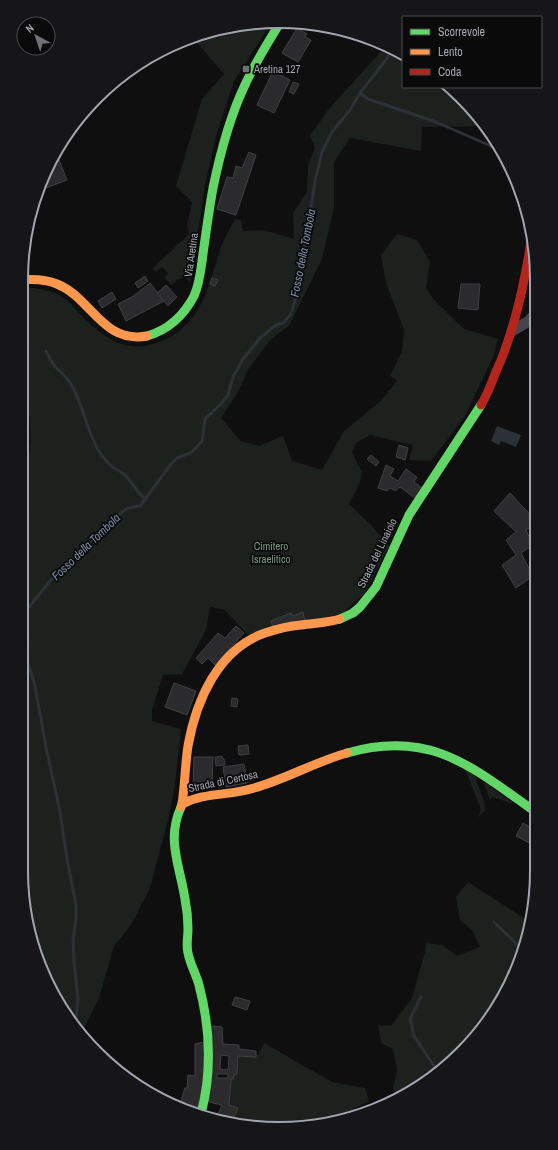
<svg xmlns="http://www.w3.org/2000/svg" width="558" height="1150" font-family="'Archivo Narrow',sans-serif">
  <rect width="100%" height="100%" fill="#0f0f10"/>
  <g fill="#1c211d">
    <polygon points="271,23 234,81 216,136 205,185 190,282 185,277 178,279 171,285 164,277 168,274 162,267 156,272 152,269 189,234 187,226 192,202 176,186 202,99 224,74 193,38"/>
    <path d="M385,45L403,55V87H449L484,122L486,126L422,127L421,151L350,138L334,162V208L322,259L289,326L271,339L249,368L238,392L221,418L241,441L259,446L283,436L292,461L322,470L344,431L382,400L397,380L390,376L402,351L404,330L386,283L381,255L397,234L417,240L430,262L426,288L434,300L464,329L498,339L493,357L465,416L431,461L409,460L413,445L370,435L356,443L352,452L362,473L359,485L349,504L372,526L389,546L365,593L343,613L249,636L224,609L210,607L206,630L182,674L163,675L152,710V721L181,729L175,784L169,816L150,888L131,925L114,946L99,998L81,1034L74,1028L35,954L21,871V481L26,475L31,442L29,412L21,401V289C27,287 33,288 39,289C46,290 53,291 59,295C69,300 74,308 81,315C104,338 126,355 159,342C172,337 184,329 193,317C208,297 213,270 221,247C225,237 230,228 235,219L241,220L243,231L263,230L294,239L293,213L307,192L308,165L315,148L310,136L328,110L384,48Z"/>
    <polygon points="465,769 475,776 484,802 485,810 478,818 481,809"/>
    <polygon points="483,781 514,804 492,797 490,800"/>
    <polygon points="468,882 527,920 517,970 473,1041 396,1100 393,1088 397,1070 393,1049 381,1043 378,1025 391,1026 412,998 425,952 426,943 442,945 457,956 480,947 472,930 460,920 456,897"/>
    <polygon points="264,1043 332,1082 365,1088 369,1101 331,1121 312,1127 236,1124 237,1121 233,1119 237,1108 229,1105 231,1079 233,1079 235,1074 237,1074 238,1056 258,1055"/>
  </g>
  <polygon fill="#2b3137" points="497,426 521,435 516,447 501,441 499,445 491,441"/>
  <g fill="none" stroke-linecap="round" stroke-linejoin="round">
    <g stroke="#2b3137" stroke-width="3">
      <polyline points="360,93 368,99 436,122 500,150"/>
      <path d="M46,351C49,356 51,361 54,365C60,372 68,377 72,386C86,411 88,442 108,463C113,468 121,471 126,476C133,483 137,493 146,500"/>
      <polyline points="29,607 50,581 115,517 128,508 140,506 171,464 177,458 190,453 196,448 202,441 205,419 209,415 220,405 228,395 233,377 243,359 261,337 276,325 283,323 291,314 299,286 301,262 306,238 315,182 322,152 332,132 350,110 360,93 388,57 391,48"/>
      <polyline points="21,615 24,614 27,623 28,642 27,660 35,686 46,747 60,812 67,859 76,905 76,918 73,940 74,962 78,999 75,1029"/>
      <polyline points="494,922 522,949"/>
      <polyline points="421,997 410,1019 414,1036 436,1069"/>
    </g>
  </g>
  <g fill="#2b2b2d" stroke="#3f4043" fill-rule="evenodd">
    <polygon points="297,28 307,34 305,37 311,40 298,62 282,53"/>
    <polygon points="273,71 290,80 274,113 257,105"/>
    <polygon points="293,82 299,84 294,94 289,92"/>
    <polygon points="249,152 256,155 236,215 217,209 227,177 233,178 236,166 242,168"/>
    <polygon points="59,160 67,180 38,191 41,180 52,163"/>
    <polygon points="145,276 148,281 138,288 135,283"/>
    <polygon points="212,278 218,280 215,286 210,284"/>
    <polygon points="150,283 164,301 126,321 118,304 132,297"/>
    <polygon points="461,284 480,284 478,310 458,308"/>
    <polygon points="166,285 177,297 168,306 157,293"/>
    <polygon points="112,292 116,299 102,308 98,301"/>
    <polygon points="399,445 408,448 405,460 396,457"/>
    <polygon points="371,455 379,462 376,466 367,459"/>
    <polygon points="386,465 394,469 390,476 398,481 406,469 417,477 414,482 422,488 415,498 400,487 395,491 390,488 387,491 378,488"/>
    <polygon points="510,493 536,521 536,524 526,530 533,545 521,553 533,576 516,588 502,565 516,555 506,540 516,532 494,511"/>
    <polygon points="303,612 305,621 274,629 271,621 291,613 292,616"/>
    <polygon points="236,626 244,633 215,665 208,658 202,664 196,658 218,633 225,638"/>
    <polygon points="174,683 196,691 187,715 165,707"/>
    <polygon points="232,698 238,699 237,707 231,706"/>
    <polygon points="248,745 249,754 239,755 238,746"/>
    <polygon points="222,756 223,759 224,759 225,765 216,766 215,757"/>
    <polygon points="194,757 213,757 212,788 193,788"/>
    <polygon points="244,764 247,783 226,787 223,767"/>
    <polygon points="523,823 537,831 537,847 516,836"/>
    <polygon points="235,997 250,1001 247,1010 232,1005"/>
    <path d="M211,1026L222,1027L223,1044L239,1045V1049L256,1051V1057L238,1056L237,1074H235L233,1079H231L229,1105L238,1108L233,1119L237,1121L236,1124H228L216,1119L222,1105L209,1102ZM221,1055L229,1056L228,1070L220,1069ZM217,1074H228V1078H217Z"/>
    <polygon points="204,1042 204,1083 196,1112 186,1108 187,1104 181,1101 185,1088 187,1088 188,1075 195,1076 195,1044"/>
  </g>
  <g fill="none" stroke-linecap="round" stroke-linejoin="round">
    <polyline stroke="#454649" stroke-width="11" points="512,331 529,321 535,314"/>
    <g stroke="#63d668" stroke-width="9">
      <path d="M147,336C168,330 184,315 194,296C200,283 201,268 203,254C206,232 209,210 213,188C220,154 229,119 244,87C254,64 268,43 281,21"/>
      <polyline points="340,619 353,613 360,607 376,587 409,515 481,405"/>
      <path d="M347,753C431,729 472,767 537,813"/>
      <path d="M181,807C166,840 180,866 185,899C187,909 188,919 188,929C188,937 186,945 188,953C190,964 196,974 199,985C210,1027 212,1072 201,1114"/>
    </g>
    <g stroke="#ff974d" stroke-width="9">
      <path d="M21,280C34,279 45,279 57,284C92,298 102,344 147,336"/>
      <path d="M182,804C185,785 185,765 188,746C196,701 218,649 265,633C277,629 289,626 301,625C314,623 327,623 340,619"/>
      <path d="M181,807L182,804C205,792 230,796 254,788C286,779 315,762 347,753"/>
    </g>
    <path stroke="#b3261e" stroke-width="9" d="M481,405C487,395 491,385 495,374C515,331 525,282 532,235"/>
  </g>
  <rect fill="#6f7077" stroke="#0a0a0b" stroke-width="1.5" x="242" y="65" width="8" height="8" rx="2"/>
  <g text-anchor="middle" stroke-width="3.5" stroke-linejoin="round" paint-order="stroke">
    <g font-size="11" fill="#a2a4af" stroke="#0a0a0b" text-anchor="start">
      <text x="254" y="73">Aretina 127</text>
    </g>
    <g font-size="11" fill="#a2a4af" stroke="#0a0a0b">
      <text transform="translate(191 255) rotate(-82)" y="4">Via Aretina</text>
      <text transform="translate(377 553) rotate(-64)" y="4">Strada del Linaiolo</text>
      <text transform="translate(223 781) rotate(-12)" y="4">Strada di Certosa</text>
    </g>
    <g font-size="11" fill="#7b9880" stroke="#0a0a0b">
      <text x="271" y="550">Cimitero<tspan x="271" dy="13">Israelitico</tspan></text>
    </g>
    <g font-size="12" font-style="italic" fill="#7c8da7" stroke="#0a0a0b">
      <text transform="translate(303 253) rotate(-79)" y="4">Fosso della Tombola</text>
      <text transform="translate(86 547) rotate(-44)" y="4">Fosso della Tombola</text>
    </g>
  </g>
  <path d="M0 0H558V1150H0ZM279 28H279A251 251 0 0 1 530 279V871A251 251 0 0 1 279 1122H279A251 251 0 0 1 28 871V279A251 251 0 0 1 279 28Z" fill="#161618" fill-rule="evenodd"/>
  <path fill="none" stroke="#a2a4af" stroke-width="2" d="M279 28H279A251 251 0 0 1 530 279V871A251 251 0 0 1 279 1122H279A251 251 0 0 1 28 871V279A251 251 0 0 1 279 28Z"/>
  <rect x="402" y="16" width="140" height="72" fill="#0a0a0b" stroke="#47484d"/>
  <rect x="410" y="29" width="20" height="6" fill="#63d668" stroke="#47484d"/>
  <text x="438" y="36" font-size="12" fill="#a2a4af">Scorrevole</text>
  <rect x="410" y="49" width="20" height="6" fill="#ff974d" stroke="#47484d"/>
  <text x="438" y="56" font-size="12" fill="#a2a4af">Lento</text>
  <rect x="410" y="69" width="20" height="6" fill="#b3261e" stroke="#47484d"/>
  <text x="438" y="76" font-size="12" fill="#a2a4af">Coda</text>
  <g transform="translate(36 36) rotate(320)"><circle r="19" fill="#0a0a0b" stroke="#47484d"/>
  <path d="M0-3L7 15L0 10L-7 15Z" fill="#6f7077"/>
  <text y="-6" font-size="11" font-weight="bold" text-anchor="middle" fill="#a2a4af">N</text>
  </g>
</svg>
